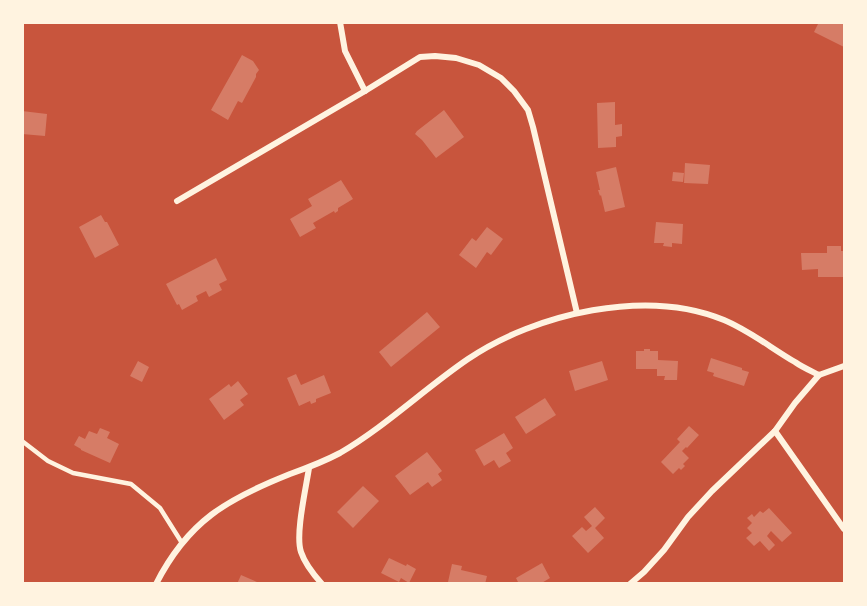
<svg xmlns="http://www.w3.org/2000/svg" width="867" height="606" font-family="'Exo 2',sans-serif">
  <rect width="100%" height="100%" fill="#c8553d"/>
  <g fill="#d67c66">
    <polygon points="819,22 844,22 844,47 814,32"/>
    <polygon points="242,55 253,61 259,70 256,74 256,77 242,103 238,101 228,120 211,110"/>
    <polygon points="615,102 615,125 622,124 622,136 616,137 616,147 598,148 597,103"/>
    <polygon points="444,110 464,137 436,158 422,140 415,134 417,131"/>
    <polygon points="22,111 47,114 45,136 22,134"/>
    <polygon points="685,163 710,165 708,184 684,183"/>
    <polygon points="616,167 625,207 605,212 601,195 600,196 598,190 600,190 596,172"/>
    <polygon points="673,172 684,173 683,182 672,181"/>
    <polygon points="341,180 353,199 338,208 338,211 335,213 334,211 313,223 316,228 300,237 290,219 312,206 308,199"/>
    <polygon points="101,215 105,222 107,222 119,245 95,258 79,227"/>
    <polygon points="656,222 683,224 682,244 672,243 672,247 663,246 664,243 654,243"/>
    <polygon points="487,227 503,239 491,255 487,252 476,268 459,255 472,238 476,241"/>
    <polygon points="827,246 841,246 841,251 844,251 844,277 818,277 818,269 802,270 801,253 827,253"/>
    <polygon points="216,258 227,280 219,284 222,290 209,297 206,291 196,296 198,301 182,310 179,304 177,305 166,284"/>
    <polygon points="427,312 440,327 391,367 379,352"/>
    <polygon points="644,349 650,349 650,351 658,351 658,360 678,361 677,380 664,380 665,376 657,376 657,369 636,369 636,351 644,351"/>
    <polygon points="711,358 742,368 742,370 749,372 744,386 713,376 714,373 707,371"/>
    <polygon points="138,361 149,367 142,382 130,376"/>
    <polygon points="602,361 608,380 575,391 569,371"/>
    <polygon points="296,374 301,385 324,375 331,393 316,399 316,402 311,404 310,401 299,406 287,378"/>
    <polygon points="238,381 248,394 240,400 244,405 224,420 209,399 229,384 231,387"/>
    <polygon points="545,398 556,415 526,434 515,417"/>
    <polygon points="689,426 699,435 687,448 686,447 682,451 689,458 683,464 685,466 681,470 679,468 673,474 661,462 680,442 677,439"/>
    <polygon points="100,428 110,432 107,438 119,444 110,463 81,450 81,449 74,445 79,436 85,439 89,431 97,434"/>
    <polygon points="504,433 513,448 506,453 511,461 499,468 494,460 484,466 475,450"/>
    <polygon points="427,452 442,471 438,474 442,480 432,487 428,482 410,495 395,476"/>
    <polygon points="363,486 379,501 353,528 337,512"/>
    <polygon points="595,507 605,518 595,528 604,538 588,553 572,536 582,527 586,531 592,526 584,517"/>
    <polygon points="769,508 792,533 782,542 771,531 767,536 775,545 769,551 760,541 754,546 746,538 752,533 747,528 752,523 747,518 752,514 754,517 760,511 763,513"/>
    <polygon points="389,558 406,566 407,564 416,569 409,583 401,578 399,582 381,573"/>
    <polygon points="542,563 550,578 540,584 519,584 516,578"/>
    <polygon points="452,564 462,566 461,570 487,576 485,584 456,584 448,582"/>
    <polygon points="241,575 257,582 257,584 237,584"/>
  </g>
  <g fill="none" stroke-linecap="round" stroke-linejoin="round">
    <polyline stroke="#fff3e0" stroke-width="4.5" points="22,441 48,461 73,473 131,484 160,508 182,543"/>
    <g stroke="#fff3e0" stroke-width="6">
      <polyline points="340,22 345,51 365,91"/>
      <polyline points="177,201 365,91 420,57 435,56 456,58 479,65 501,78 514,91 528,110 533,127 577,313"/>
      <polyline points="775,431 844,529"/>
      <path d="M309,468C306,488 295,535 301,552C305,564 313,574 322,584"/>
      <path d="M156,584C188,521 227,499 290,474C307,468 323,462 340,453C386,426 424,389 468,359C536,313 647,288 724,320C750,331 771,348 795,362C802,367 811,371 819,375L844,366"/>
      <polyline points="630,584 644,572 664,550 688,517 712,491 775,431 795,403 819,375"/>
    </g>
  </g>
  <rect width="867" height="606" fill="none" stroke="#fff3e0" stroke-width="48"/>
</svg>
